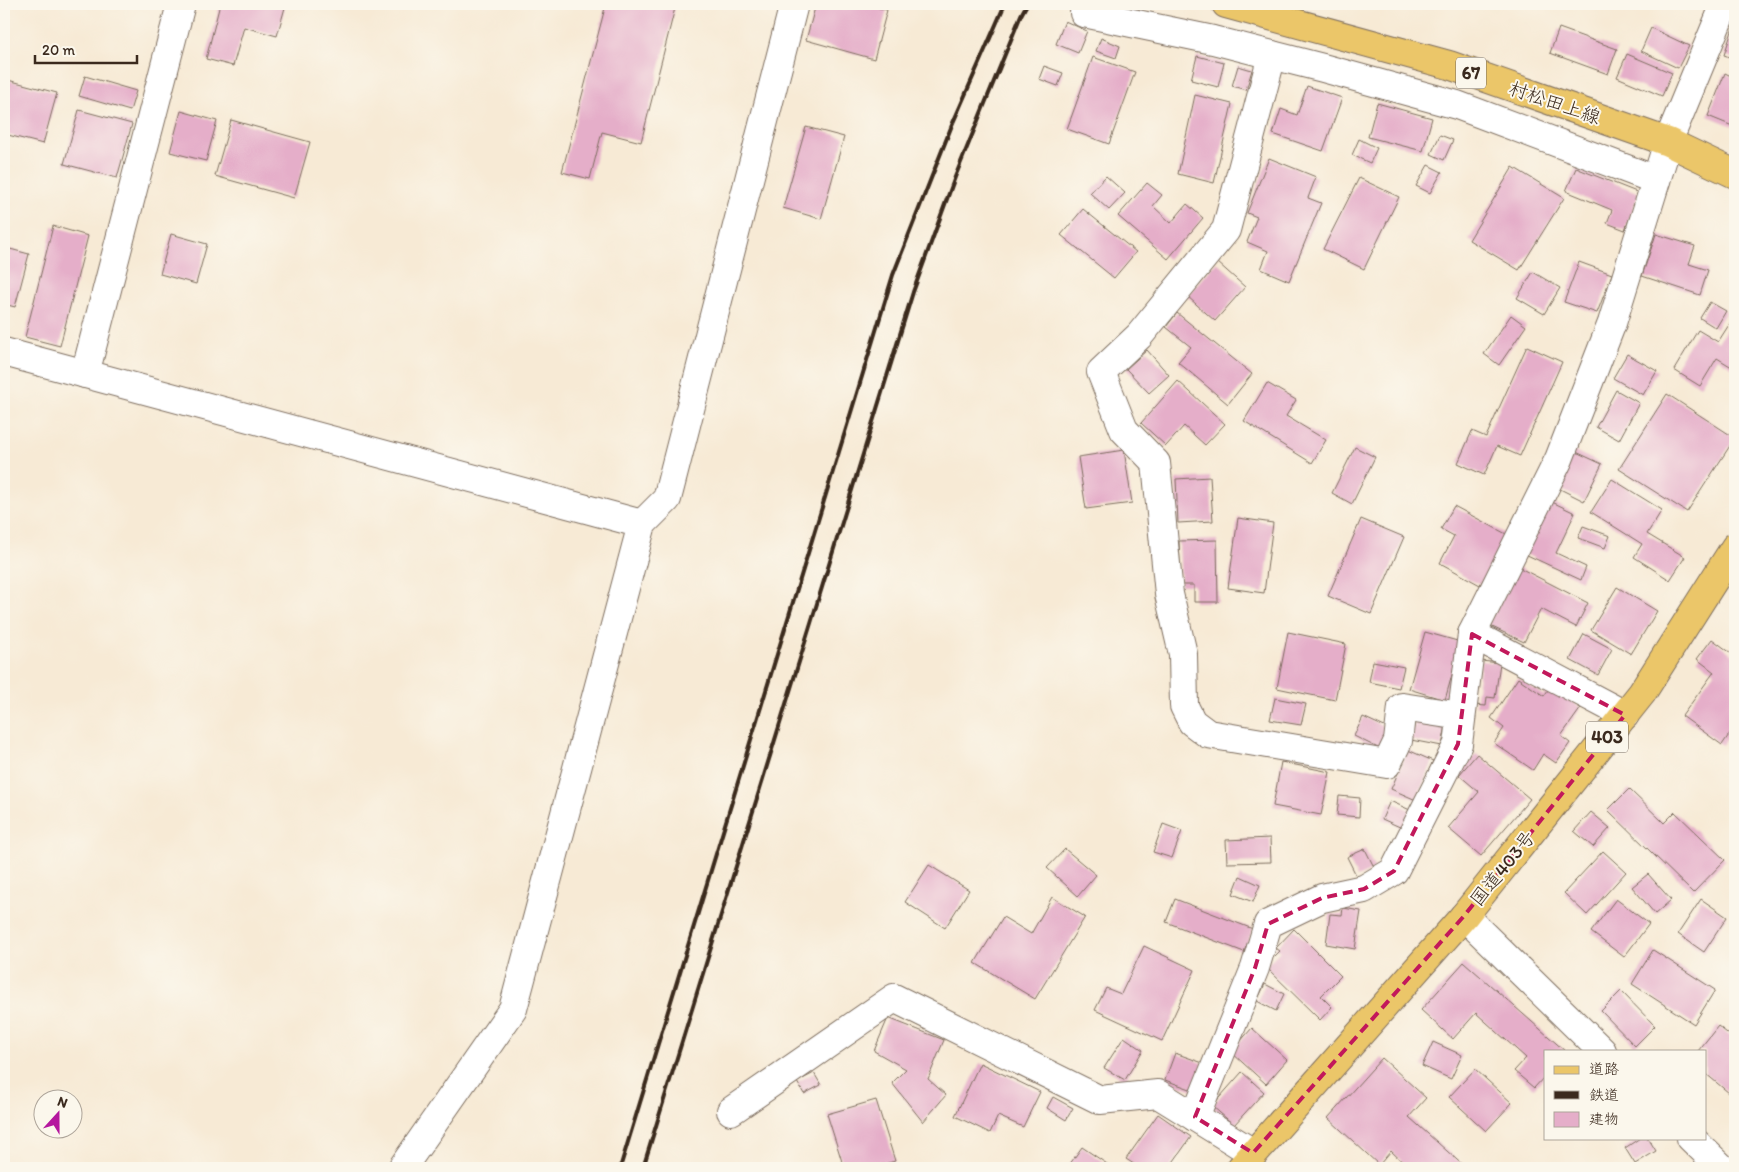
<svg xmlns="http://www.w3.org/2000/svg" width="1739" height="1172" font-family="Itim,'Klee One',sans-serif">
  <rect width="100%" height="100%" fill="#fbf7ec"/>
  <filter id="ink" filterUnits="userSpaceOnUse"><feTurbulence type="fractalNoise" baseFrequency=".02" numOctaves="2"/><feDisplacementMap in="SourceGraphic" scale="10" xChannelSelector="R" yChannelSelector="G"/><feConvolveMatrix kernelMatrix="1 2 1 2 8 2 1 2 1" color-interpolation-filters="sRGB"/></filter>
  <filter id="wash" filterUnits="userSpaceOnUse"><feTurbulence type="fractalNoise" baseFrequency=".0096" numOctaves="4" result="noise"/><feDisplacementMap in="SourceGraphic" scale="20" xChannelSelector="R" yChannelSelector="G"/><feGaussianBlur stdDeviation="1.12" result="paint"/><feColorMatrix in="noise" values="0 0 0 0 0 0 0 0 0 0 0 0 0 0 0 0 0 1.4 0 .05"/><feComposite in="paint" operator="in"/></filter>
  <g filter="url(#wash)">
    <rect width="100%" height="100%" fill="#f7ead5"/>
    <g id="blocks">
      <g fill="#e5aec9">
        <polygon points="220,4 286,4 277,36 244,27 233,66 206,59"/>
        <polygon points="606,4 676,4 641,142 602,132 590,179 562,172"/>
        <polygon points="816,4 864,4 887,10 874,59 806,40"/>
        <polygon points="1065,21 1087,31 1078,53 1056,44"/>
        <polygon points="1735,22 1735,59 1724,55"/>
        <polygon points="1559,28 1617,49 1608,74 1550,53"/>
        <polygon points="1651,28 1689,46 1678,68 1641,51"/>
        <polygon points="1101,38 1120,46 1116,58 1096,51"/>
        <polygon points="1627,54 1672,73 1662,96 1617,77"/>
        <polygon points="1197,56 1224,63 1218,87 1191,80"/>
        <polygon points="1093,57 1135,72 1109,144 1067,129"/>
        <polygon points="1044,66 1063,73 1058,86 1039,79"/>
        <polygon points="1238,66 1252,70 1246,90 1232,86"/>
        <polygon points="1725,73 1735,78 1735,127 1708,116"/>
        <polygon points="85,76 136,91 130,111 79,96"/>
        <polygon points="4,79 57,93 43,144 4,134"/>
        <polygon points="1307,86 1342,98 1323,151 1273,134 1281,109 1297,115"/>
        <polygon points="1195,95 1232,104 1214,183 1178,174"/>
        <polygon points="1377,103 1432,118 1423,151 1368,137"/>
        <polygon points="79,110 132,124 117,178 64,164"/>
        <polygon points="181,111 217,121 206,161 170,152"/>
        <polygon points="231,120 310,142 294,198 215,176"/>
        <polygon points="806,127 844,137 821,219 783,208"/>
        <polygon points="1440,135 1453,140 1444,160 1431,154"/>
        <polygon points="1359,139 1377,148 1370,163 1352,155"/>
        <polygon points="1269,158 1316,177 1308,198 1321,203 1289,281 1261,269 1268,251 1247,242 1257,217 1247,213"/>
        <polygon points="1428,165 1442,172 1430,193 1416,186"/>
        <polygon points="1513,167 1564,198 1519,270 1469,240"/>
        <polygon points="1576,168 1639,193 1625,230 1607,223 1612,210 1566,191"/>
        <polygon points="1106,176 1125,193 1109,210 1090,193"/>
        <polygon points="1359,178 1399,197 1364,269 1323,249"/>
        <polygon points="1147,183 1162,195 1153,206 1171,223 1187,204 1203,218 1168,259 1118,216"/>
        <polygon points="1083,209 1136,252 1114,278 1061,235"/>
        <polygon points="53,226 88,236 60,346 25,337"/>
        <polygon points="171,234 207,244 196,284 160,274"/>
        <polygon points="1656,234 1695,246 1689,264 1708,270 1700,295 1642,276"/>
        <polygon points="10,249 29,254 15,307 4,304 4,271"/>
        <polygon points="1217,262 1245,287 1215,321 1187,296"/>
        <polygon points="1579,262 1612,274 1597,313 1564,302"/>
        <polygon points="1533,272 1560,288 1544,314 1517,298"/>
        <polygon points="1710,302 1726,311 1716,328 1700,318"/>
        <polygon points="1177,313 1252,374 1228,404 1178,362 1191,347 1166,327"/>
        <polygon points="1511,315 1526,326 1499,365 1484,354"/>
        <polygon points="1732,320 1735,322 1735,369 1717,358 1700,386 1674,370 1698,330 1718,342"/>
        <polygon points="1527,346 1562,362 1520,456 1497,446 1484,475 1458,463 1472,431 1486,437"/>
        <polygon points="1147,350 1169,375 1149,393 1126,369"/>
        <polygon points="1627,354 1657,371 1643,395 1613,378"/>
        <polygon points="1178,381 1225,424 1205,445 1184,426 1166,446 1141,423"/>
        <polygon points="1267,383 1296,400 1286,416 1326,440 1312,463 1244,421"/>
        <polygon points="1616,390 1639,403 1619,440 1596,427"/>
        <polygon points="1667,394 1735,438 1687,512 1619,469"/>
        <polygon points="1355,447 1375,457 1352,504 1332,493"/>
        <polygon points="1124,450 1132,503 1086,509 1078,457"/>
        <polygon points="1574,451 1602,464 1584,501 1556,487"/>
        <polygon points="1210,477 1213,521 1178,523 1176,479"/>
        <polygon points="1612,479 1662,510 1647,534 1685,557 1670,580 1634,557 1642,544 1591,512"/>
        <polygon points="1550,501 1575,513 1556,553 1586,567 1581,580 1525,554"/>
        <polygon points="1454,506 1508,535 1480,585 1440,563 1454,536 1441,529"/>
        <polygon points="1238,518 1273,523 1264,593 1228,588"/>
        <polygon points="1361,519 1404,537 1371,614 1328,596"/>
        <polygon points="1583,526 1610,536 1605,548 1578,538"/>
        <polygon points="1217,540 1218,602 1194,602 1194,585 1181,585 1179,541"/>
        <polygon points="1518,567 1588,603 1576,627 1541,609 1524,642 1488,625"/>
        <polygon points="1617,587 1657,611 1631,654 1591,630"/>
        <polygon points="1288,632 1346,644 1335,700 1277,688"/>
        <polygon points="1425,632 1461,642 1445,700 1409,689"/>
        <polygon points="1584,634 1612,649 1598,675 1570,660"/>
        <polygon points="1712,639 1735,656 1735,726 1722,745 1682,716 1714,672 1697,659"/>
        <polygon points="1373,661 1404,667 1399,688 1369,682"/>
        <polygon points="1481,661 1500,663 1495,698 1487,697 1486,706 1475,705"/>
        <polygon points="1518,678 1544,696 1550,687 1581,708 1561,736 1570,743 1556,763 1543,754 1533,770 1494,743 1504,728 1491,718"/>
        <polygon points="1275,698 1306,704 1301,725 1270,720"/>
        <polygon points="1363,717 1391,730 1382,750 1354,736"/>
        <polygon points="1416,718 1446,725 1442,746 1411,740"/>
        <polygon points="1408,750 1433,761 1416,800 1391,789"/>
        <polygon points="1477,754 1530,799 1481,856 1448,828 1479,792 1459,775"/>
        <polygon points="1281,762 1330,772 1321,815 1273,806"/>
        <polygon points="1629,789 1664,823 1675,812 1725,860 1693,893 1608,810"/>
        <polygon points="1339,796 1360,798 1359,817 1337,815"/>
        <polygon points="1390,801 1410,810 1402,828 1382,819"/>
        <polygon points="1591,812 1610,828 1593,847 1574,831"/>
        <polygon points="1163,824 1182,831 1172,858 1153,852"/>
        <polygon points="1270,838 1271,862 1227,863 1226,840"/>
        <polygon points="1065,849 1096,875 1078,896 1047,868"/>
        <polygon points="1365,849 1375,869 1357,877 1347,857"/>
        <polygon points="1603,851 1626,872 1587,915 1564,893"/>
        <polygon points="929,865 969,890 945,928 905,902"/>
        <polygon points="1648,874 1671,900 1655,914 1632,887"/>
        <polygon points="1240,876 1260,885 1253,902 1233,894"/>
        <polygon points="1052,897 1085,917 1035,999 975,963 1003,917 1031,934"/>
        <polygon points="1175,899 1253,929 1244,952 1166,922"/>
        <polygon points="1616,899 1649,924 1624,957 1591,932"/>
        <polygon points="1701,899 1727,917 1704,952 1678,934"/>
        <polygon points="1343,908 1361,911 1355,949 1326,944 1330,914 1342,915"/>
        <polygon points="1294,929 1341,976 1321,996 1332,1007 1320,1020 1265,966 1280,951 1276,948"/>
        <polygon points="1144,946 1195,970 1162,1041 1095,1010 1106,988 1121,994"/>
        <polygon points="1653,950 1715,990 1694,1024 1632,984"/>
        <polygon points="1464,962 1565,1051 1545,1051 1545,1076 1534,1088 1514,1071 1526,1058 1476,1013 1453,1039 1421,1010"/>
        <polygon points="1265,984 1284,994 1276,1011 1257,1001"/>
        <polygon points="1621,991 1655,1026 1635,1046 1601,1011"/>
        <polygon points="888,1018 944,1040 928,1079 946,1095 923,1122 892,1083 906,1069 874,1051"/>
        <polygon points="1718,1026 1735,1039 1735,1098 1705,1073 1705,1051 1698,1051"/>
        <polygon points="1252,1028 1287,1060 1266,1084 1231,1052"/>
        <polygon points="1124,1037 1143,1050 1125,1080 1104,1068"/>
        <polygon points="1433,1042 1462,1055 1451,1079 1422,1066"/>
        <polygon points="1175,1053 1203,1063 1193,1090 1165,1080"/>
        <polygon points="1382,1058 1426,1098 1409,1117 1466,1168 1409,1168 1391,1151 1379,1165 1328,1118"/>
        <polygon points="980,1063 1040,1092 1023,1127 998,1116 990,1133 955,1116"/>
        <polygon points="1475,1069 1512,1103 1486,1131 1449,1097"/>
        <polygon points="1242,1072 1264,1092 1234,1125 1212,1106"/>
        <polygon points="814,1073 821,1085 804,1094 797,1082"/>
        <polygon points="1053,1097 1073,1108 1066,1120 1047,1108"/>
        <polygon points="876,1100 895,1161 871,1168 844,1168 827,1114"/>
        <polygon points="1158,1114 1191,1137 1169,1168 1140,1168 1126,1159"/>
        <polygon points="1640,1138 1648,1138 1656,1151 1635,1164 1625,1148"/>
        <polygon points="1082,1147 1113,1168 1067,1168"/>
      </g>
    </g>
  </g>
  <g filter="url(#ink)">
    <use href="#blocks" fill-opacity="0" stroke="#7d6d5e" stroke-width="1"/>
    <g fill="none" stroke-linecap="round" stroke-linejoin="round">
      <defs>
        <g id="minor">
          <polyline points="1084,13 1213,40 1323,68 1457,105 1656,180"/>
          <polyline points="1272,55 1226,230 1139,336 1101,372 1124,430 1156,463 1169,594 1183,654 1184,706 1192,722 1208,734 1387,764 1398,741 1402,707 1461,716"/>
          <polyline points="4,352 642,524 513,1009 402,1168"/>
          <polyline points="85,374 181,4"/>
          <polyline points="642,524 667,499 794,4"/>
          <polyline points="1472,634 1625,715"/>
          <polyline points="1464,916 1602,1051"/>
          <polyline points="731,1111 894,998 1100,1100 1158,1094 1253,1153"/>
          <polyline points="1195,1117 1255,968 1268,924 1322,898 1364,889 1394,871 1458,744 1472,634 1559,459 1612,323 1668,142 1725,4"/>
          <polyline points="1691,1138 1722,1168"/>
        </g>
        <polyline id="major" points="1226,4 1449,65 1668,142 1735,174"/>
        <polyline id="highway" points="1241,1168 1464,916 1642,693 1735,547"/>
      </defs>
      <use href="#minor" stroke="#7d6d5e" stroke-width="30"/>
      <use href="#major" stroke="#7d6d5e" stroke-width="30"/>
      <use href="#highway" stroke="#7d6d5e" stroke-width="30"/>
      <use href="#minor" stroke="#fff" stroke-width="28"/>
      <use href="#major" stroke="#ebc669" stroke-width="28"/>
      <use href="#highway" stroke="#ebc669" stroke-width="28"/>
      <g stroke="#3b2a1e" stroke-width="4">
        <polyline points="620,1168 893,275 952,125 1005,4"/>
        <polyline points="643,1168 913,292 955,177 1021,15 1027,4"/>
      </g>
    </g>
  </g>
  <path fill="none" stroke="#c2185b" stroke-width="4" stroke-dasharray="10 6" stroke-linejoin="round" d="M1472,634L1625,715L1464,916L1253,1153L1195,1117L1255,968L1268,924L1322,898L1364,889L1394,871L1458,744Z"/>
  <g text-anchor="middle" stroke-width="4" stroke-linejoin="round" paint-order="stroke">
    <g fill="#fbf7ec" stroke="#75685c" stroke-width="1">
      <rect x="1456" y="57.5" width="30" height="31" rx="4"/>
      <rect x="1586" y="721.5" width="42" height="31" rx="4"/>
    </g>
    <g font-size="18" font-weight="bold" fill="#3b2a1e">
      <text x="1471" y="79">67</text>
      <text x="1607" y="743">403</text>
    </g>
    <g font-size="19" fill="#3b2a1e" stroke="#fbf7ec">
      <text transform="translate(1555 102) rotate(19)" y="7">村松田上線</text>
      <text transform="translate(1502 868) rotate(-51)" y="7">国道403号</text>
    </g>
  </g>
  <rect width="1739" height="1172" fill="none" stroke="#fbf7ec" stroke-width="20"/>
  <rect x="1544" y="1050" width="162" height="90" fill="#fbf7ec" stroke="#aea59a"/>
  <rect x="1554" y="1066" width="25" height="8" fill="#ebc669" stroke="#aea59a"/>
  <text x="1589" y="1074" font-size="15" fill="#3b2a1e">道路</text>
  <rect x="1554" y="1091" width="25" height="8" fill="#3b2a1e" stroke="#aea59a"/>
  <text x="1589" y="1100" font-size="15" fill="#3b2a1e">鉄道</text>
  <rect x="1554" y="1112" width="25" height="15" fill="#e5aec9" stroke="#aea59a"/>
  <text x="1589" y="1124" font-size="15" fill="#3b2a1e">建物</text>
  <g transform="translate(58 1114) rotate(21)"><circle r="24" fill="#fbf7ec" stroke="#aea59a"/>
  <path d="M0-4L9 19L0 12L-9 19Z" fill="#b5179e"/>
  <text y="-8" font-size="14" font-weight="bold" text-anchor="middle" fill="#3b2a1e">N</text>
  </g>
  <path d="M35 55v8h102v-8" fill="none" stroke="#3b2a1e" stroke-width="2.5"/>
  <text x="42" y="55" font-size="15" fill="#3b2a1e" stroke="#fbf7ec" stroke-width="4" paint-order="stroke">20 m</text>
</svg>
